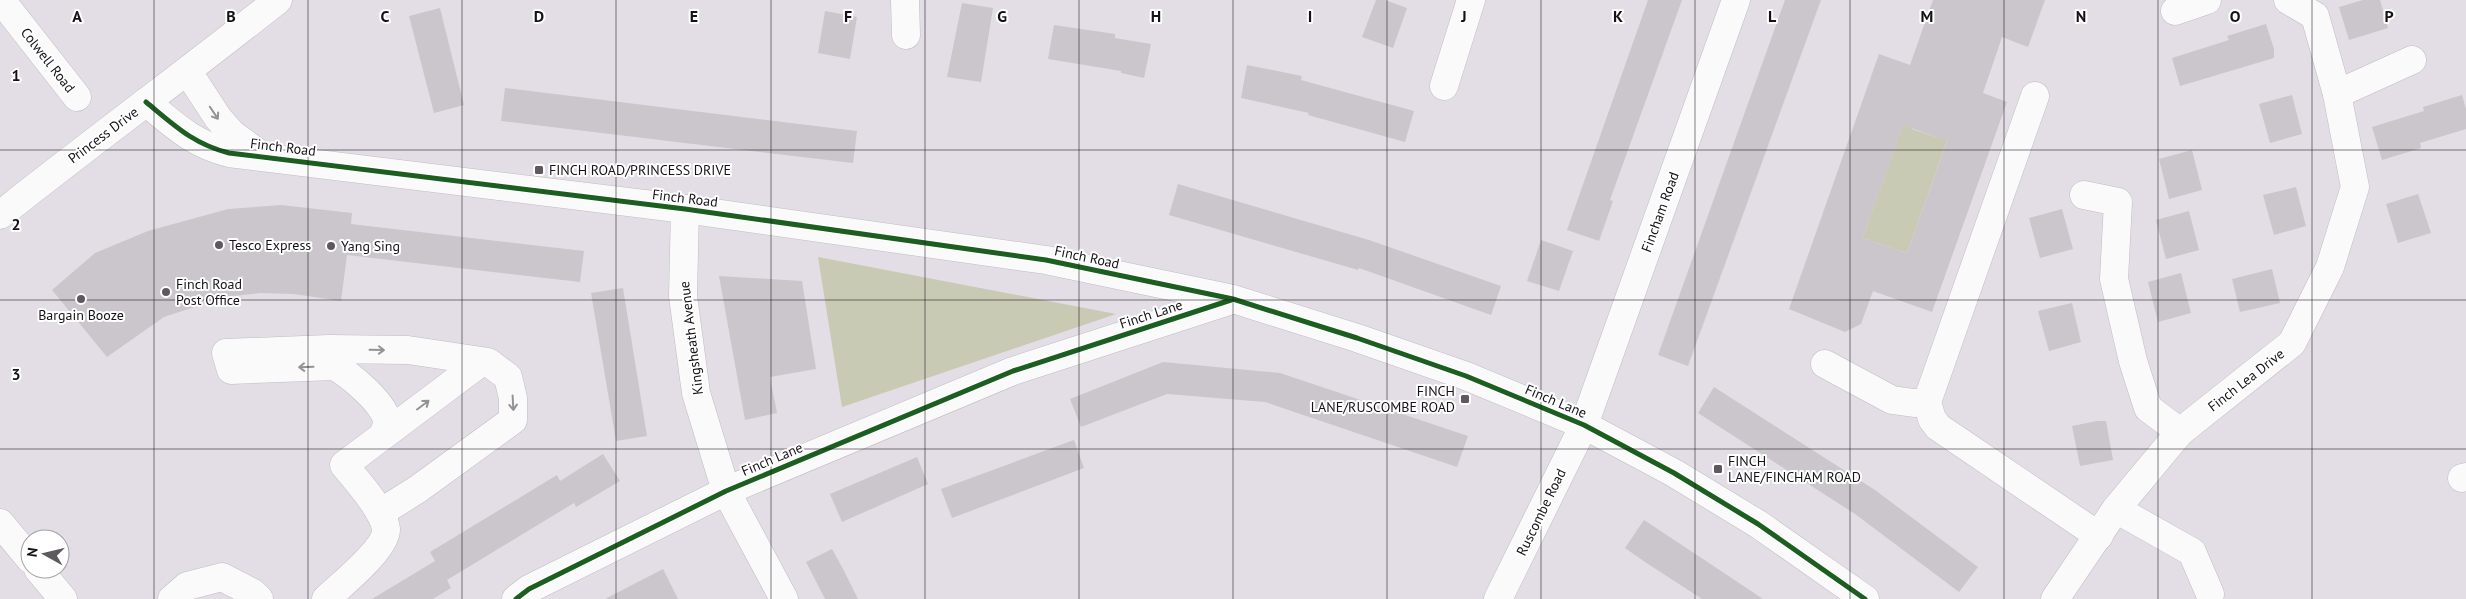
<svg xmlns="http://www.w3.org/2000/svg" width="2466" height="599" font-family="'PT Sans',sans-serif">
  <rect width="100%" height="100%" fill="#e3dee6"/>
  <g fill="#c8cab3">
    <polygon points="1906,116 1912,129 1939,138 1950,132 1907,253 1863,238"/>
    <polygon points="818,257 1116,314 842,407"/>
  </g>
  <g fill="#cbc6cb" fill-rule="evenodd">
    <polygon points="1376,0 1385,0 1407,8 1393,48 1362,37"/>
    <polygon points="1648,0 1682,0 1610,200 1613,201 1599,241 1567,230"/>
    <polygon points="1785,0 1821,0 1688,366 1658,355"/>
    <path d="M1933,0H2045L2028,47L2002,37L1983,93L2007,102L1932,312L1873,291L1861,324L1845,332L1789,309L1879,54L1910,65ZM1903,125L1947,141L1907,253L1863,238Z"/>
    <polygon points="2363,0 2380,0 2388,28 2349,40 2339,7"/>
    <polygon points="962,3 993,8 981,82 947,77"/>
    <polygon points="440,8 464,105 434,113 409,16"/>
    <polygon points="825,11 857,17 850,59 818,53"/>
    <polygon points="2266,24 2274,49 2274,58 2180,86 2172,58 2229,40 2227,36"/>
    <polygon points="1054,25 1115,34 1115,38 1151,44 1144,78 1121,73 1121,71 1048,59"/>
    <polygon points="1247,65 1302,76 1301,80 1414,111 1405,142 1308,115 1309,113 1241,98"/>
    <polygon points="505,88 857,131 853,163 501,121"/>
    <polygon points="2292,95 2302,134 2270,143 2259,104"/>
    <polygon points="2462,95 2466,109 2466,129 2420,143 2421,148 2382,160 2372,127 2424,111 2423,107"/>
    <polygon points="2192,150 2202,190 2169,199 2159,159"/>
    <polygon points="1178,184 1369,240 1501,286 1491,315 1359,268 1358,270 1169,215"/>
    <polygon points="2296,187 2306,226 2274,235 2263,195"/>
    <polygon points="2418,194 2431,233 2398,243 2386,204"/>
    <polygon points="281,205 352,213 351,224 584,251 580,282 347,255 341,301 294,294 260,293 225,297 164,317 107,357 52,290 95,253 148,231 228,209"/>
    <polygon points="2062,209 2073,249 2040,258 2029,218"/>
    <polygon points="2189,211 2199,250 2166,259 2156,220"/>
    <polygon points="1541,240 1573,251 1559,291 1527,281"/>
    <polygon points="2272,269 2280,303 2240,312 2232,279"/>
    <polygon points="2181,273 2191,313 2158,322 2148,282"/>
    <polygon points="719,276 802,281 816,369 770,377 777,413 745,420"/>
    <polygon points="623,288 647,436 616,441 591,293"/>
    <polygon points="2072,303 2081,342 2049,351 2038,311"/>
    <polygon points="1163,362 1280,373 1468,436 1457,467 1265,402 1167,394 1081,427 1070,399"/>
    <polygon points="1714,387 1875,490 1978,567 1959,592 1855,514 1698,413"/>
    <polygon points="2097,421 2106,421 2113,460 2080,466 2072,426"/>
    <polygon points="1074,440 1084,468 952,518 941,489"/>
    <polygon points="603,454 620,481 576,507 574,503 447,580 451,588 433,599 372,599 435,561 430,552 557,475 560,481"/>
    <polygon points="917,457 928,484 842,522 830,494"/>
    <polygon points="1644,520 1703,559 1763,599 1702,599 1645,562 1625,548"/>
    <polygon points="832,549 843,569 858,599 825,599 806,562"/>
    <polygon points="663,569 678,599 605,599"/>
  </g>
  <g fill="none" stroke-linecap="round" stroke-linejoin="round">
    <defs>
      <g id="minor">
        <polyline points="1,0 77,97"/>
        <polyline points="905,0 906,35"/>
        <polyline points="2175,11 2207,0"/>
        <polyline points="188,72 218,118 232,134 261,155"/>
        <polyline points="1444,86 1471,0"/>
        <polyline points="2337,94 2412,60"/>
        <polyline points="2035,96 1927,402 1932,419 1938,427 2099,536"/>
        <path d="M146,102C174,125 193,144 229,153L685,209L1046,260L1233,299L1357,338L1466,376L1584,425L1674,473L1758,524L1865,599"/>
        <polyline points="2084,195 2118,202 2114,279 2133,361 2148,408 2180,432"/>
        <polyline points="685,209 683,296 696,393 726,491 784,599"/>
        <path d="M0,215C92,142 186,73 278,0"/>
        <polyline points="1825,364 1892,400 1914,403 1927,402"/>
        <polyline points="2462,478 2466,477"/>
        <polyline points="2116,509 2192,552 2210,594"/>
        <path d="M380,513L418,489L513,420V398L508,377L488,362L408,350L329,349L226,353L231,370L334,366C349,374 386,404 387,422C387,426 385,430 384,434"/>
        <polyline points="0,523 30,559"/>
        <polyline points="38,569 63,599"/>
        <polyline points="172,599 187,586 222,577 253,593 259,599"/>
        <path d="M326,599C340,586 387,548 386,529C384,510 356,480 344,465L481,362"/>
        <polyline points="516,599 529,589 726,491 1013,371 1232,300"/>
        <polyline points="1498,599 1584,425 1736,0"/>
        <polyline points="2055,599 2116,509 2180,432 2292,343 2330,267 2355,187 2337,94 2315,16 2288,0"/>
      </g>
    </defs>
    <use href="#minor" stroke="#c0bcc2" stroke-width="29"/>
    <use href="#minor" stroke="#fbfafb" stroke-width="28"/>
    <defs>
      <g id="cycleway">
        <path d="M146,102C174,125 193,144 229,153L685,209L1046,260L1233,299L1357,338L1466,376L1584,425L1674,473L1758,524L1865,599"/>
        <polyline points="516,599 529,589 726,491 1013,371 1231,300"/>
      </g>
    </defs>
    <use href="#cycleway" stroke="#fff" stroke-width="8"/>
    <use href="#cycleway" stroke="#1b5e20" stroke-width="5"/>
  </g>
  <defs><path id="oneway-shaft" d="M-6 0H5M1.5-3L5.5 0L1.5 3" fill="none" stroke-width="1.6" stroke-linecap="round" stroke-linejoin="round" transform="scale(1.25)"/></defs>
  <g stroke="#949294">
    <use href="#oneway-shaft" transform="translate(214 113) rotate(56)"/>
    <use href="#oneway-shaft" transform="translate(377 350) rotate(1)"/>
    <use href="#oneway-shaft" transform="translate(306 367) rotate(178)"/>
    <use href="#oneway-shaft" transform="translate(513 403) rotate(87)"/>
    <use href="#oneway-shaft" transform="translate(423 405) rotate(-37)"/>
  </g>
  <path fill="none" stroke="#151217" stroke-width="1" stroke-opacity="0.55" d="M154,0V599M308,0V599M462,0V599M616,0V599M771,0V599M925,0V599M1079,0V599M1233,0V599M1387,0V599M1541,0V599M1695,0V599M1850,0V599M2004,0V599M2158,0V599M2312,0V599M0,150H2466M0,300H2466M0,449H2466"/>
  <g fill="#5d595f" stroke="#fff" stroke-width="2">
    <rect x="534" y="165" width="10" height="10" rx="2.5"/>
    <circle cx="219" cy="245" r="5"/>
    <circle cx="331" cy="246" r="5"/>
    <circle cx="166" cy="292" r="5"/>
    <circle cx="81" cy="299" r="5"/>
    <rect x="1460" y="394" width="10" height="10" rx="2.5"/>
    <rect x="1713" y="464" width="10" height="10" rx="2.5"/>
  </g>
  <g text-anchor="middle" stroke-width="4" stroke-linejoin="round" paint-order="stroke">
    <g font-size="14" fill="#151217" stroke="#fff">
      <text transform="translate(48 60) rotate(52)" y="5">Colwell Road</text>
      <text transform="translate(103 135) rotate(-37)" y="5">Princess Drive</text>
      <text transform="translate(283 147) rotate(7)" y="5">Finch Road</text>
      <text transform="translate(685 198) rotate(7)" y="5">Finch Road</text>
      <text transform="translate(1660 212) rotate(-70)" y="5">Fincham Road</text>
      <text transform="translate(1087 257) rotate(12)" y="5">Finch Road</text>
      <text transform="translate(1151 314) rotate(-18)" y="5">Finch Lane</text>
      <text transform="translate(691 338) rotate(-97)" y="5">Kingsheath Avenue</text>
      <text transform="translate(2246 380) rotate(-38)" y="5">Finch Lea Drive</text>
      <text transform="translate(1556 401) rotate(23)" y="5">Finch Lane</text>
      <text transform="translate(772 459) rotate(-23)" y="5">Finch Lane</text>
      <text transform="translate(1541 512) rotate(-64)" y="5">Ruscombe Road</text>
    </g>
    <g font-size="14" fill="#151217" stroke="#fff" text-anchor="start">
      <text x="549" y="175">FINCH ROAD/PRINCESS DRIVE</text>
      <text x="229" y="250">Tesco Express</text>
      <text x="341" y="251">Yang Sing</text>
      <text x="176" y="289">Finch Road<tspan x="176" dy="16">Post Office</tspan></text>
      <text x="81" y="320" text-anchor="middle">Bargain Booze</text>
      <text x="1455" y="396" text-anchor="end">FINCH<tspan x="1455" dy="16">LANE/RUSCOMBE ROAD</tspan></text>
      <text x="1728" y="466">FINCH<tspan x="1728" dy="16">LANE/FINCHAM ROAD</tspan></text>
    </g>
  </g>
  <g font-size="16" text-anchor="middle" font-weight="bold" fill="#151217" stroke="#fff" stroke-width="4" stroke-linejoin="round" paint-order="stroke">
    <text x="77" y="22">A</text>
    <text x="231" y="22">B</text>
    <text x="385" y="22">C</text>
    <text x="539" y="22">D</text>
    <text x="694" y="22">E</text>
    <text x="848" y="22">F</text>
    <text x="1002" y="22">G</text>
    <text x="1156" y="22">H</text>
    <text x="1310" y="22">I</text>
    <text x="1464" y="22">J</text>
    <text x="1618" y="22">K</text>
    <text x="1772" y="22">L</text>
    <text x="1927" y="22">M</text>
    <text x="2081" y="22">N</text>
    <text x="2235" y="22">O</text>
    <text x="2389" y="22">P</text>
    <text x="16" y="81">1</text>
    <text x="16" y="230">2</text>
    <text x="16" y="380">3</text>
  </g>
  <g transform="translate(45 554) rotate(278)"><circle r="24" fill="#ffffff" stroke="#a1a0a2"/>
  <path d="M0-4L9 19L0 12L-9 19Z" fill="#5d595f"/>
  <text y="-8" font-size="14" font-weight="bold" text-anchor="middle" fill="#151217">N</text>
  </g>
</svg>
